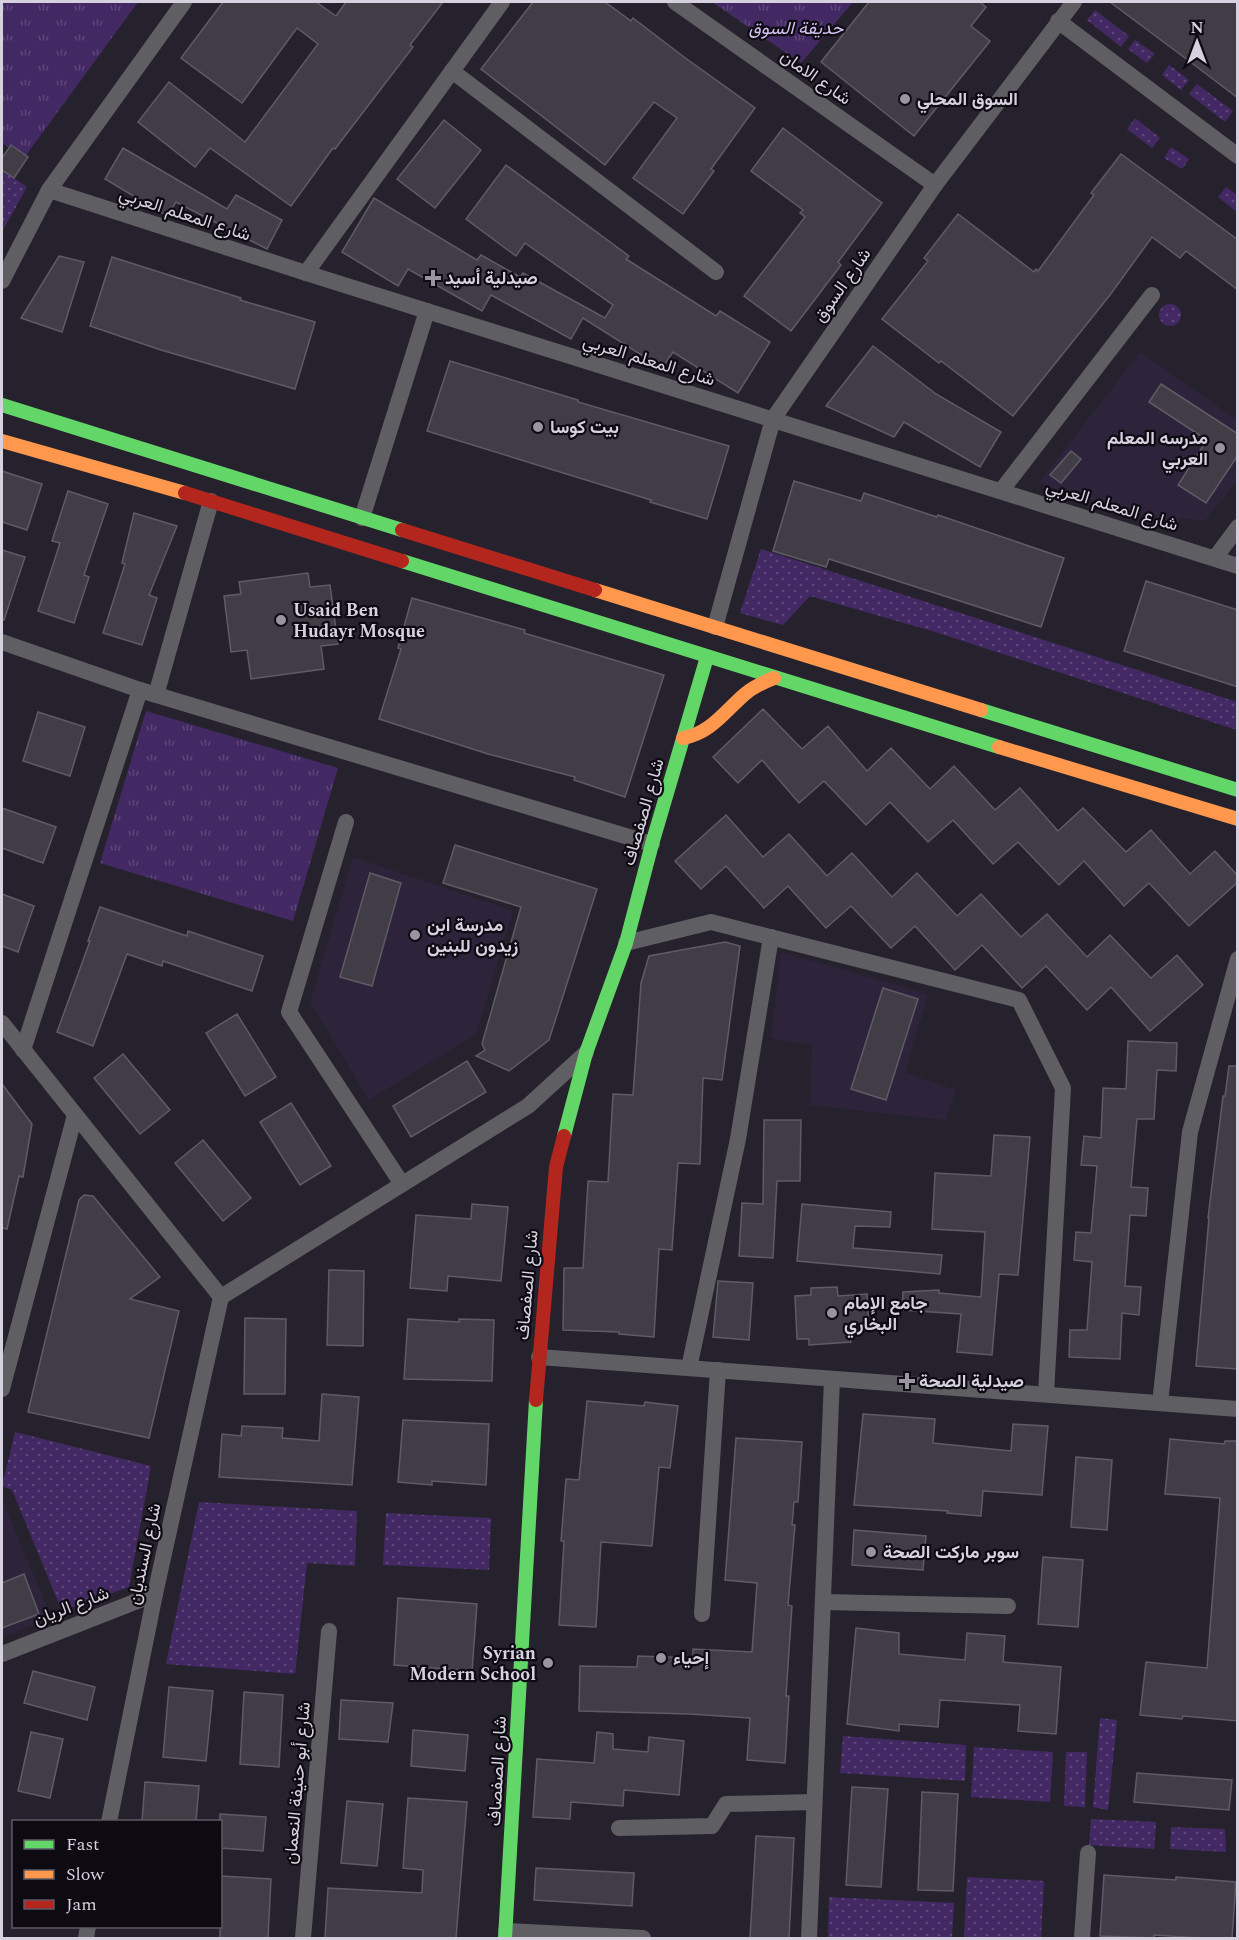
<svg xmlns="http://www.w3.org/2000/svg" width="1239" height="1940" font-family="Spectral,Vazirmatn,serif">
  <defs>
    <pattern id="grass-dots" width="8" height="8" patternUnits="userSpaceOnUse" patternTransform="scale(1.5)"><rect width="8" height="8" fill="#432963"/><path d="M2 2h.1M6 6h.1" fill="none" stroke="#5d4779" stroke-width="1.8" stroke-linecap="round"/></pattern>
    <pattern id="park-tufts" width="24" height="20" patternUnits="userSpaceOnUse" patternTransform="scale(1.5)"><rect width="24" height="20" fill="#432963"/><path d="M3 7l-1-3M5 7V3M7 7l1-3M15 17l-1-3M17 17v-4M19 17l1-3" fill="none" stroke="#5d4779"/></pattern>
  </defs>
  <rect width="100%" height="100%" fill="#26222d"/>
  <g fill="#2d243b">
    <polygon points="1140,352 1237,420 1237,481 1204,521 1181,518 1176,526 1039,483"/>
    <polygon points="353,857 513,911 476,1034 369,1100 310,1002"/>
    <polygon points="781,952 928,994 905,1073 956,1090 946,1120 810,1105 812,1045 771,1038"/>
    <polygon points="2,1502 4,1503 51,1618 2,1637"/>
  </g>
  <g fill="url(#grass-dots)">
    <polygon points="1095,10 1129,36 1121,47 1087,20"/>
    <polygon points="1135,40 1155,54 1147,63 1128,49"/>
    <polygon points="1169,65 1189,80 1181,90 1162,75"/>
    <polygon points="1197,84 1233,111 1225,122 1189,94"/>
    <polygon points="1135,118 1160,138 1152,148 1127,129"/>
    <polygon points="1171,147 1189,159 1182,169 1164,158"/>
    <polygon points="2,170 27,187 2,232"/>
    <polygon points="1226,187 1237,195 1237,212 1218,197"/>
    <circle cx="1170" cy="315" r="11"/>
    <polygon points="761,549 1237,702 1237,730 932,631 810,596 783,625 740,613"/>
    <polygon points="15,1432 151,1466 129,1587 62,1611 12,1490 2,1486"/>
    <polygon points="199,1502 357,1511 355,1566 307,1563 295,1674 166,1664"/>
    <polygon points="386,1513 491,1518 489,1570 383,1565"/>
    <polygon points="1100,1718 1117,1720 1108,1810 1093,1807"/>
    <polygon points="843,1736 966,1745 965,1781 840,1773"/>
    <polygon points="974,1747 1053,1752 1050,1802 971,1797"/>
    <polygon points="1066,1752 1087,1752 1085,1807 1064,1806"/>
    <polygon points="1091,1819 1156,1822 1154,1849 1089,1845"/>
    <polygon points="1171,1827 1225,1829 1226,1852 1170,1849"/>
    <polygon points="967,1877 1044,1881 1041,1938 964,1938"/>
    <polygon points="829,1897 954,1903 952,1938 828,1938"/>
  </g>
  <g fill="url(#park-tufts)">
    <polygon points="2,2 138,2 24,158 2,143"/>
    <polygon points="712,2 853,2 801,63"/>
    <polygon points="146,711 338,768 293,921 100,863"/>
  </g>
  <g fill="#413d46" stroke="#5f5b65" stroke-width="1.5">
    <polygon points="223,2 316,2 336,16 346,2 443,2 410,45 413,47 335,149 333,148 291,206 210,148 195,167 138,122 169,82 245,142 318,44 297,28 242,103 181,58"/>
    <polygon points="533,2 605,2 631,21 633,18 684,57 755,108 711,169 714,171 683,214 633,178 677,118 654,102 605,165 481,69"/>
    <polygon points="869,2 980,2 986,7 971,26 990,41 914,136 821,62"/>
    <polygon points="1110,2 1238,2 1238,98 1193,64"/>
    <polygon points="444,120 481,150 435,208 397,179"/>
    <polygon points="783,128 882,203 838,262 841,265 791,331 744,296 805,217 800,213 803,210 751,171"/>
    <polygon points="11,145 28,157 14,178 2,170 2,158"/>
    <polygon points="123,148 227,209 236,195 282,220 267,249 176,202 167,216 105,179"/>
    <polygon points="1121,154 1238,240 1238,290 1186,251 1180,258 1152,237 1110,295 1013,416 941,361 939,363 882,319 928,261 924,258 958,214 1034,272 1036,269 1038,271 1094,195 1091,193"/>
    <polygon points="506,165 629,256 626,259 716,316 720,311 770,342 738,393 673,352 662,368 583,318 571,339 491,295 482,311 408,269 398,286 342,252 374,198 477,260 481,255 520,277 523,273 605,318 613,305 525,243 516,256 466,219"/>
    <polygon points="59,256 84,262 62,332 21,318"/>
    <polygon points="112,257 241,298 240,300 315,322 295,389 161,350 90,326"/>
    <polygon points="873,346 936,394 1001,432 980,467 904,422 894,437 826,406"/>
    <polygon points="450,361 578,400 578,402 729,446 707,519 650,502 651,500 427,431"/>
    <polygon points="1161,384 1238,434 1238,455 1206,503 1178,485 1207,440 1149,402"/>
    <polygon points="1071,451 1081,459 1061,483 1050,475"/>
    <polygon points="2,471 42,484 27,530 2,522"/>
    <polygon points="794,481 861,501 864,493 937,517 938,515 1064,558 1041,627 829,559 826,567 773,551"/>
    <polygon points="68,491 108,504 84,575 89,577 74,623 38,611 60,543 52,541"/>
    <polygon points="134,513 177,526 149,595 157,598 142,645 103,633 125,564 122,563"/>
    <polygon points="2,550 25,557 4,620 2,619"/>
    <polygon points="308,573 310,587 330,585 338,644 321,646 324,669 251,679 247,650 231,652 224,596 241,594 239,582"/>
    <polygon points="1146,581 1238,610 1238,687 1124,651"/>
    <polygon points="412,598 525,630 524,633 664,675 625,797 574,780 575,777 488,754 379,719 401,649 398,648"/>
    <polygon points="763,709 802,749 828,726 867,771 891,748 930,789 954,766 995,810 1020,788 1058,831 1083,808 1126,852 1151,830 1190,874 1215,851 1238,876 1238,882 1189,926 1149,883 1124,906 1084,861 1059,885 1018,842 993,864 953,820 928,842 890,802 866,825 824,781 799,803 762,760 738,783 713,757"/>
    <polygon points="38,712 85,727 70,776 23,761"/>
    <polygon points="2,808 56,827 43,863 2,848"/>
    <polygon points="726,815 763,857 789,834 827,876 852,853 892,897 917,873 957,916 981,894 1021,937 1047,914 1087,957 1110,935 1151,978 1177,955 1203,985 1150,1031 1111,987 1087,1010 1046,966 1022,988 982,945 955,970 915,926 891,948 851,906 826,928 788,886 764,908 726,866 701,889 675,861"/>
    <polygon points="455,845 597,889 549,1040 509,1071 476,1056 485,1050 482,1044 521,907 443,883"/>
    <polygon points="370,873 401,883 372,986 340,977"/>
    <polygon points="2,894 34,906 18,952 2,946"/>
    <polygon points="100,907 187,936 188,931 263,956 252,991 163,961 162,966 127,954 93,1046 57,1032 90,941 88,941"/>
    <polygon points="725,942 740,946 722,1080 703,1078 700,1164 678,1163 672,1250 659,1249 654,1337 619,1334 619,1332 563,1330 564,1268 583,1268 588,1181 608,1182 613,1094 633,1095 641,983 649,956"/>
    <polygon points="883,988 918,999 886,1100 851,1089"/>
    <polygon points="237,1014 276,1077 245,1096 206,1033"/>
    <polygon points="1128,1041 1177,1043 1176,1071 1157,1070 1154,1119 1137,1119 1131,1187 1148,1188 1146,1216 1130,1215 1125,1286 1141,1287 1139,1315 1122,1313 1120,1359 1069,1357 1070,1330 1087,1330 1092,1262 1074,1260 1076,1232 1091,1233 1097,1166 1081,1165 1084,1136 1101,1138 1103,1088 1126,1089"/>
    <polygon points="123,1054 170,1110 140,1134 94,1078"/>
    <polygon points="467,1061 486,1092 411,1137 393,1106"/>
    <polygon points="1229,1066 1238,1066 1238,1369 1196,1366 1209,1218 1208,1218 1223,1096 1225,1096"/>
    <polygon points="2,1084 32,1124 23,1177 19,1176 7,1229 2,1228"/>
    <polygon points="291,1103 331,1166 300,1185 260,1122"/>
    <polygon points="764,1120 801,1120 800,1181 777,1181 773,1258 739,1256 742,1203 763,1204"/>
    <polygon points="994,1135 1030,1137 1018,1275 999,1274 992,1355 957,1352 961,1314 902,1310 903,1292 939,1290 939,1293 981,1297 985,1232 932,1229 935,1173 991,1176"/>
    <polygon points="203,1140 251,1198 223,1221 175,1163"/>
    <polygon points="84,1195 93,1196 160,1277 130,1299 179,1311 149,1438 28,1412 79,1200"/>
    <polygon points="472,1204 508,1207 501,1281 448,1276 447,1291 410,1288 416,1215 471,1219"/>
    <polygon points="802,1204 891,1212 890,1227 855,1226 853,1248 942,1255 940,1274 797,1261"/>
    <polygon points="329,1270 364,1271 363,1346 327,1345"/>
    <polygon points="718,1281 753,1283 749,1340 713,1337"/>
    <polygon points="837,1287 838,1296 867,1294 869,1330 850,1331 851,1342 809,1345 809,1339 797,1339 795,1296 811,1295 811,1288"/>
    <polygon points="245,1318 286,1319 285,1394 244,1394"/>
    <polygon points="408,1319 459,1322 459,1319 494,1320 492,1381 404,1379"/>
    <polygon points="322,1394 359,1397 352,1485 219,1477 222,1434 241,1436 242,1426 283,1428 282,1438 319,1441"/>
    <polygon points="587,1401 644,1406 645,1402 678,1406 670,1468 659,1467 652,1546 601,1542 596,1627 559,1625 564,1541 561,1541 566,1479 579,1480"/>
    <polygon points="863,1414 935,1419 933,1443 1011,1451 1013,1424 1048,1426 1042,1495 983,1491 981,1516 947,1513 948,1511 854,1505"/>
    <polygon points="403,1420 489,1424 486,1485 432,1481 432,1485 398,1482"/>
    <polygon points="736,1438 802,1442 798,1502 794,1502 792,1525 795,1525 788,1605 792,1606 786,1696 789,1696 785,1763 747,1760 750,1718 690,1714 579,1711 580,1666 637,1667 638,1656 693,1658 693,1649 752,1652 757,1583 725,1580"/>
    <polygon points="1170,1439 1224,1444 1225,1441 1238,1441 1238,1721 1183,1716 1182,1719 1140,1715 1146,1662 1207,1668 1220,1498 1165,1494"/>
    <polygon points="1076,1457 1112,1460 1107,1530 1071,1527"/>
    <polygon points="854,1530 926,1536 923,1570 852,1565"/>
    <polygon points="1043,1557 1083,1560 1078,1627 1038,1624"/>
    <polygon points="24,1574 39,1614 2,1628 2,1583"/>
    <polygon points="398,1598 477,1604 472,1671 394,1665"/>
    <polygon points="856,1628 899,1633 899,1654 965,1660 967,1633 1005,1636 1003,1662 1061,1667 1056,1734 1018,1731 1020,1705 940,1700 938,1727 899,1724 899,1731 847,1724"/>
    <polygon points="33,1671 95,1687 87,1720 24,1703"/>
    <polygon points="169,1687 213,1691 206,1761 163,1757"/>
    <polygon points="244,1692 283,1695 279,1767 240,1764"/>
    <polygon points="341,1700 393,1703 388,1742 339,1739"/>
    <polygon points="413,1730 468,1735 465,1771 411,1766"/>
    <polygon points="31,1732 63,1739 50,1798 18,1791"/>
    <polygon points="597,1732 613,1734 613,1749 648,1752 649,1737 684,1741 679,1795 624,1790 623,1806 571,1802 570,1819 533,1817 537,1759 594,1763"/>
    <polygon points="1137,1773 1232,1780 1229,1810 1134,1802"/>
    <polygon points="145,1782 199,1786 196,1821 142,1821"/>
    <polygon points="852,1787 888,1789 881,1887 846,1885"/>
    <polygon points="922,1792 958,1794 953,1891 918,1890"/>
    <polygon points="408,1798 467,1802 456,1938 325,1938 328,1888 422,1893 423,1870 403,1868"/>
    <polygon points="347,1801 383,1804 377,1866 341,1863"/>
    <polygon points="220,1814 266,1817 263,1851 220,1848"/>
    <polygon points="756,1836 794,1838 789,1938 750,1938"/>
    <polygon points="536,1868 634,1873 632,1906 534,1900"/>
    <polygon points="1104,1875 1176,1880 1176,1877 1236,1882 1232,1938 1199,1938 1154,1935 1154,1938 1100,1936"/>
    <polygon points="220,1876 271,1879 268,1938 220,1938"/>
  </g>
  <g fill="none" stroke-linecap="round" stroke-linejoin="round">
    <g stroke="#5f5e63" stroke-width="16">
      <polyline points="675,2 935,185"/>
      <polyline points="1058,21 1238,156"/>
      <polyline points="452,71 716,272"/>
      <polyline points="49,190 306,273 1238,566"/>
      <polyline points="306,273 502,2"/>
      <polyline points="2,281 49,190 184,2"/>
      <polyline points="1001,491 1152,295"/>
      <polyline points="362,518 427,311"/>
      <polyline points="1215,558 1238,527"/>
      <polyline points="715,627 773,419 935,185 1074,2"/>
      <polyline points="2,642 140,690 652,844"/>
      <polyline points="156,695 211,501"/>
      <polyline points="346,822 289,1012 402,1184"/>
      <polyline points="626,943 711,922 1019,1000 1063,1088 1046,1394"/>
      <polyline points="2,1023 221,1297 528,1106 586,1053"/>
      <polyline points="23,1050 140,690"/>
      <polyline points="539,1357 1238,1409"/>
      <polyline points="689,1368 738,1139 771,937"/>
      <polyline points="2,1389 75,1115"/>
      <polyline points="1160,1403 1190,1132 1238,959"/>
      <polyline points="823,1602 1008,1606"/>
      <polyline points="702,1614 718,1370"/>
      <polyline points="2,1654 155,1594"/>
      <polyline points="109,1822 155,1594 221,1297"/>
      <polyline points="619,1828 712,1826 726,1804 814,1802"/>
      <polyline points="506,1931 643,1938"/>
      <polyline points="86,1938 88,1926"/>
      <polyline points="303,1938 329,1631"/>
      <polyline points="809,1938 832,1379"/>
      <polyline points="1082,1938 1088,1853"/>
    </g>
    <g stroke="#63d668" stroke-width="14">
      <polyline points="2,405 402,530"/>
      <polyline points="402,561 999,747"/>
      <polyline points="981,710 1238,790"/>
      <polyline points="564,1136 586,1053 626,943 652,844 707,657"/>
      <polyline points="505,1938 536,1400"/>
    </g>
    <g stroke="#ff974d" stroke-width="14">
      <polyline points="2,441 185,493"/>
      <polyline points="595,590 981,710"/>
      <path d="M683,738C711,733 724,712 745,694C753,687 764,682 774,678"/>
      <polyline points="999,747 1238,819"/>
    </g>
    <g stroke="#b3261e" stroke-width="14">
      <polyline points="185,493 402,561"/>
      <polyline points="402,530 595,590"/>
      <polyline points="536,1400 556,1167 564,1136"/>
    </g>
  </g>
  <g fill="#9894a0" stroke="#0d0a12" stroke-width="2">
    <circle cx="905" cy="99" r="6"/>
    <path d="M430 269h6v6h6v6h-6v6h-6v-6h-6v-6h6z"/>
    <circle cx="538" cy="427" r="6"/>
    <circle cx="1220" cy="448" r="6"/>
    <circle cx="281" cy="620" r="6"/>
    <circle cx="415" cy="935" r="6"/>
    <circle cx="832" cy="1313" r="6"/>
    <path d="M904 1372h6v6h6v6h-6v6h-6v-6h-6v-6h6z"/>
    <circle cx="871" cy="1552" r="6"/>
    <circle cx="661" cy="1658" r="6"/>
    <circle cx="548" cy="1663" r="6"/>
  </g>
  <g text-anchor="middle" stroke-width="4.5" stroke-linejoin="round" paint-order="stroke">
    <g font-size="18" font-style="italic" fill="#d3c3f0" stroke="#0d0a12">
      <text x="796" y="34">حديقة السوق</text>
    </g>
    <g font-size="18" fill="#d5d1de" stroke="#0d0a12">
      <text transform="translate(816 77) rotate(35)" y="6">شارع الامان</text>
      <text transform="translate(185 214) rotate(18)" y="6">شارع المعلم العربي</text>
      <text transform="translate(842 285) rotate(-55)" y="6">شارع السوق</text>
      <text transform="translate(649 360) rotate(17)" y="6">شارع المعلم العربي</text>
      <text transform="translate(1112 505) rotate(17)" y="6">شارع المعلم العربي</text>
      <text transform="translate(643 812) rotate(-74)" y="6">شارع الصفصاف</text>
      <text transform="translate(527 1285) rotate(-85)" y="6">شارع الصفصاف</text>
      <text transform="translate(144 1554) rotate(-78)" y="6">شارع السنديان</text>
      <text transform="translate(71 1606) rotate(-21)" y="6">شارع الريان</text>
      <text transform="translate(497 1771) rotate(-87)" y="6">شارع الصفصاف</text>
      <text transform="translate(297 1783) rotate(-85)" y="6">شارع أبو حنيفة النعمان</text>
    </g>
    <g font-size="18" font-weight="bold" fill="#d5d1de" stroke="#0d0a12" text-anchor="start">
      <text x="917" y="105">السوق المحلي</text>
      <text x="445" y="284">صيدلية أسيد</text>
      <text x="550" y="433">بيت كوسا</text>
      <text x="1208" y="444" text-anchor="end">مدرسه المعلم<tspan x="1208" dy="21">العربي</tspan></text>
      <text x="293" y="616">Usaid Ben<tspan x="293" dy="21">Hudayr Mosque</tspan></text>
      <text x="427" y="931">مدرسة ابن<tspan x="427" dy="21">زيدون للبنين</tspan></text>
      <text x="844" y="1309">جامع الإمام<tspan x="844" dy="21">البخاري</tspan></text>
      <text x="919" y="1387">صيدلية الصحة</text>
      <text x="883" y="1558">سوبر ماركت الصحة</text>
      <text x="536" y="1659" text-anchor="end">Syrian<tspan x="536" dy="21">Modern School</tspan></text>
      <text x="673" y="1664">إحياء</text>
    </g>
  </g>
  <rect width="1239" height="1940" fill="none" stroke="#d5d1de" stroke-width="6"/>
  <rect x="12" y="1820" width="210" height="108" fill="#0d0a12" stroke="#5d5a64" stroke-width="1.5"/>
  <rect x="24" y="1840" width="30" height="9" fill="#63d668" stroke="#5d5a64" stroke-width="1.5"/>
  <text x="66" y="1850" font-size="18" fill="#d5d1de">Fast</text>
  <rect x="24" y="1870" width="30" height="9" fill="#ff974d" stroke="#5d5a64" stroke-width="1.5"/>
  <text x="66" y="1880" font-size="18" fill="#d5d1de">Slow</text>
  <rect x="24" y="1900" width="30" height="9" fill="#b3261e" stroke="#5d5a64" stroke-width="1.5"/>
  <text x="66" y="1910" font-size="18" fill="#d5d1de">Jam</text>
  <g transform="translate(1197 42)" stroke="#0d0a12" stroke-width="4.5" paint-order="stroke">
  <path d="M0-4.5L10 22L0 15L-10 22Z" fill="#d5d1de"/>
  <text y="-9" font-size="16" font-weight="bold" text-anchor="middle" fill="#d5d1de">N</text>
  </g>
</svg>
